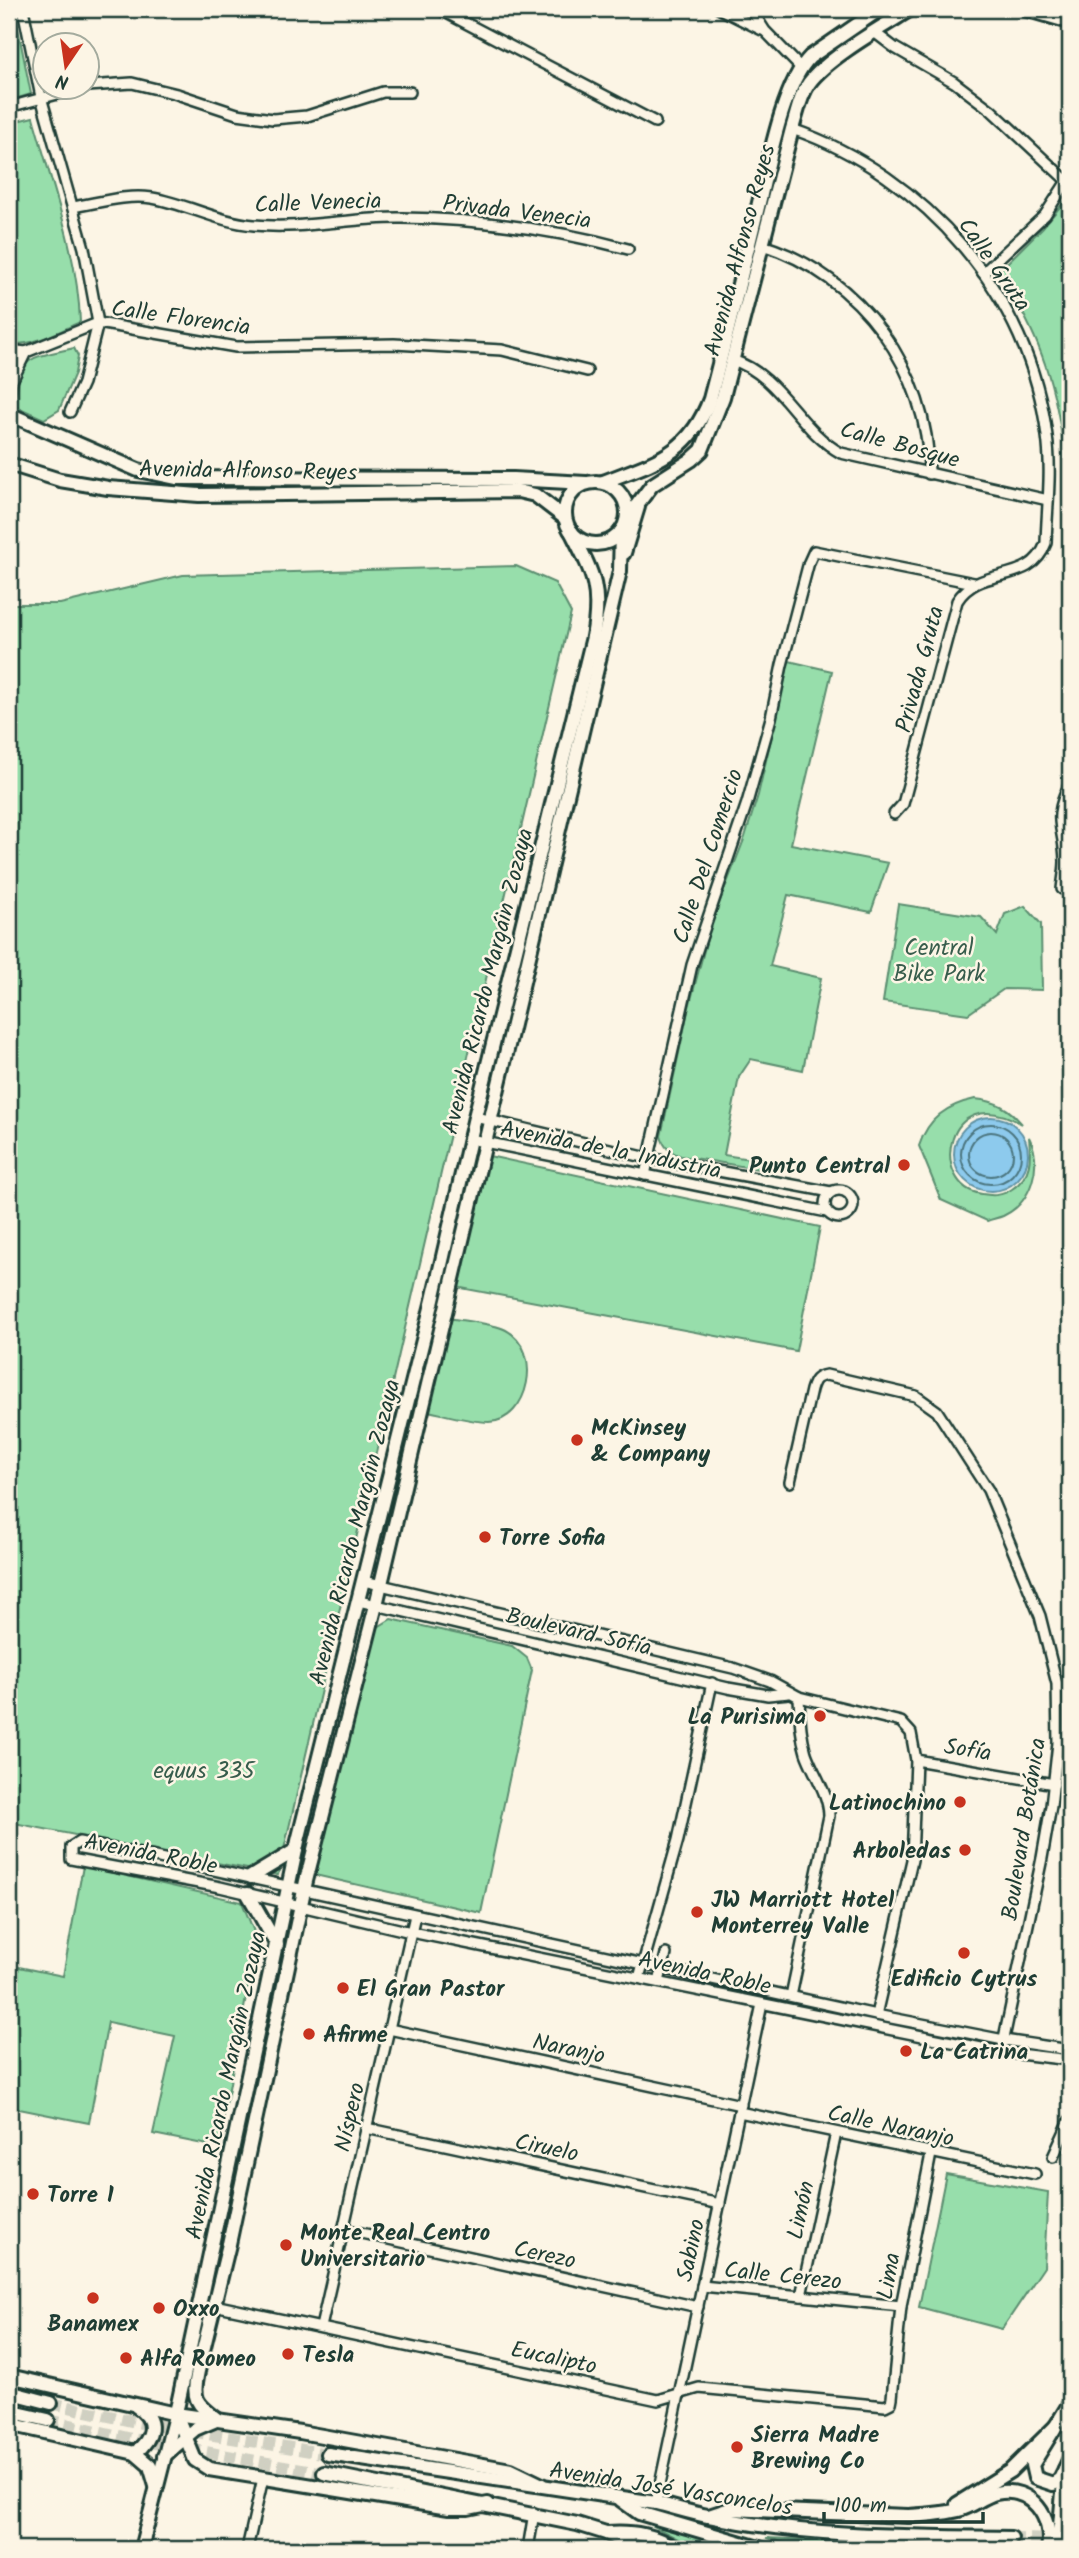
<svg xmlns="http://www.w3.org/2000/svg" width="1079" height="2558" font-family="Kalam,sans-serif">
  <rect width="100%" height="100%" fill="#fcf5e5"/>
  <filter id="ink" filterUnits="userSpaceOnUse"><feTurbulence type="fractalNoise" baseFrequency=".0143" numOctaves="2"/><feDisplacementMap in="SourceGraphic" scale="14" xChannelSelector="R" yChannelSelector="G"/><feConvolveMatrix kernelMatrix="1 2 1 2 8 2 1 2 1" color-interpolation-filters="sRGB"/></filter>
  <g filter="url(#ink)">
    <g fill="#97deab" stroke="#5b8e70" stroke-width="2">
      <polygon points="9,9 14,9 31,94 9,101"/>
      <path d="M33,117C51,183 78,253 80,322C58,332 34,346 9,344V123Z"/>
      <path d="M1070,195V430L1065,454C1060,424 1055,393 1045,364C1034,331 1017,300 999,271L1043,227Z"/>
      <path d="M74,348L78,356L75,373L59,410L44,419L15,406C20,354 27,359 74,348Z"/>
      <polygon points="516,566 555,583 571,613 278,1875 9,1822 9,604 60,604 183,575"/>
      <path d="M789,661L832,671L791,844L888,863L871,912L788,895L770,966L821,978L803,1070L751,1059L739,1077L724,1155L763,1161L758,1169L681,1156C670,1152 664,1148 661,1136L688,1011L711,924L745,837L758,795Z"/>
      <polygon points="898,904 981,917 997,935 1005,914 1025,906 1041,924 1042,990 1004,989 968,1014 883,1002"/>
      <path d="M975,1099C996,1101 1009,1108 1022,1124C944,1079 928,1187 982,1194C993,1196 1002,1196 1012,1189C1032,1176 1031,1158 1029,1137C1043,1164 1032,1203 1003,1216C998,1218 992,1219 987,1221L941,1200L919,1146C928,1118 947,1105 975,1099Z"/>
      <polygon points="484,1155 820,1227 796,1351 456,1287"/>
      <path d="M448,1318C463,1321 493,1323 506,1330C544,1350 529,1421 489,1422C470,1422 443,1414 424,1410Z"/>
      <polygon points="391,1619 512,1646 527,1658 532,1670 481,1913 315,1875 370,1632"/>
      <polygon points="83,1866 242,1902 257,1939 218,2147 153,2134 175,2036 108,2022 89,2123 9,2107 9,1965 63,1976"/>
      <polygon points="946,2174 1048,2192 1044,2267 1002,2329 919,2307"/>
      <polygon points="649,2524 738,2549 697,2549"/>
      <polygon points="766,2538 1020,2549 808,2549"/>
    </g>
    <circle fill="#8dcaed" stroke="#6192a3" stroke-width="2" cx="991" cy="1154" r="37"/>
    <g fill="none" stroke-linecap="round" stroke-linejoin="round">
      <g stroke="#4b757e" stroke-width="2">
        <circle cx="991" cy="1154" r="30"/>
        <circle cx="991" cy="1154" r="22"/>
      </g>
      <g stroke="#d0d0c2" stroke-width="12" stroke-dasharray="12 6" stroke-linecap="butt">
        <polyline points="51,2403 136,2422 328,2454"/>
        <polyline points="48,2420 132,2439 324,2473"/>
        <polyline points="1011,2538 1070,2539"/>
      </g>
      <defs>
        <g id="street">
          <polyline points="23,9 41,97 84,248 98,323 83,383 70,412"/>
          <polyline points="439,9 655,122"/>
          <polyline points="720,9 762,30"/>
          <polyline points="751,9 765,31 800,67"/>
          <polyline points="874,32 895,48 954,82 991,110 1067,181"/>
          <polyline points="88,86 132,83 177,94 237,114 273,119 307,116 383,92 410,92"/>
          <polyline points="9,107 80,88"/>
          <path d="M792,129C926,175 1030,296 1047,436C1052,472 1047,507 1046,543C1030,587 980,564 957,601L903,804L894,814"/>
          <path d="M73,207C98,203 126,194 152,198C187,204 218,222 254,225C304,230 353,217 402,218C479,219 554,229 628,249"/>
          <path d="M762,245C860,275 930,372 929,474"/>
          <polyline points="983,273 1045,215 1069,178"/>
          <polyline points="9,350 26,352 98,323 236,347 394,344 502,350 587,371"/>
          <path d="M732,360C781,375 798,430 841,453L1048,500"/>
          <polyline points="9,409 11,383 26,352"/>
          <path d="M1062,889C1063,880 1065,870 1065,861C1064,823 1051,823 1070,783"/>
          <polyline points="475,1117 648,1158 831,1192"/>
          <polyline points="470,1139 827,1212"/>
          <polyline points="645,1175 692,965 747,803 771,718 782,665 809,562 814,551 974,583"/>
          <circle cx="839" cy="1204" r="14"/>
          <path d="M790,1482L811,1390C814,1380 816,1377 826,1375L916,1396L937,1411L988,1490L1040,1616L1057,1684L1058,1743L1051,1806L1042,1858L1003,2043"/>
          <polyline points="364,1581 733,1668 770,1681 799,1697 901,1722 911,1733 916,1760 912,1860 876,2015"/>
          <polyline points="359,1601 728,1688 768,1695 789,1693"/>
          <polyline points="916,1760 1054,1784"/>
          <polyline points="639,1978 678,1840 712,1683"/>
          <polyline points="659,1982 666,1954"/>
          <path d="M791,1996L829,1816C829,1794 813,1773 806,1753C800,1734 800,1716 799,1697"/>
          <polyline points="389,2029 741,2105"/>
          <polyline points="1070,2050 1004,2040 876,2015 150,1856 79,1842 71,1847 71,1859 220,1887 411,1932 1001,2052 1070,2060"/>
          <polyline points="739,2112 1035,2174"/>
          <polyline points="366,2128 720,2204"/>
          <polyline points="1053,2157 1070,2120"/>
          <polyline points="343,2229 698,2307"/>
          <polyline points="702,2286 901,2306"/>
          <polyline points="801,2296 836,2133"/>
          <polyline points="214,2305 658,2400 699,2388 885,2406 891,2403 892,2398 901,2306 931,2154"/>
          <polyline points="321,2327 415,1915"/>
          <polyline points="656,2503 762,2004"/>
          <polyline points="247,2549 263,2478"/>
          <polyline points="528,2549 534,2513"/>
        </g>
        <g id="secondary">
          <polyline points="1025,9 1070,22"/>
          <polyline points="9,414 138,470 176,478 513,479 586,483"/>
          <polyline points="9,464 60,480 108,488 199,495 518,491 535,495 565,518"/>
          <circle cx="596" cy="513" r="31"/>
          <path d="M603,482C654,462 689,455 710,399C727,335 742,271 758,207C768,167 782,85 810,57L880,9"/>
          <path d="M627,518L652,485L691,460L702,450L723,397L792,129C797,113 800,96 809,83C827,58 884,26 911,9"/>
          <polyline points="624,553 638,507"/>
          <polyline points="251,1877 296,1850"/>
          <polyline points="248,1894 277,1945"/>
          <polyline points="9,2376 176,2414 300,2432 511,2470 542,2485"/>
          <polyline points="9,2392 51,2403"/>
          <polyline points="9,2411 48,2420"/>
          <polyline points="176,2414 195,2460 209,2469 449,2508 468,2508 488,2504"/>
          <path d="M218,2420C195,2403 192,2399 198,2371L229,2244L306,1881L376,1605L620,571L621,531"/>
          <polyline points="9,2424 135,2453 150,2466 156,2486"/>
          <path d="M135,2453C153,2438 159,2421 136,2406"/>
          <path d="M328,2454L656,2503C673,2507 691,2513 708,2516C807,2537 910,2537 1011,2538"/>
          <polyline points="164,2456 195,2429 214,2421"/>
          <polyline points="1065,2469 1060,2479 1053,2484 1035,2478 1032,2465 1070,2403"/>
          <polyline points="324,2473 577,2524 606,2533 639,2549"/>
          <polyline points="621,2500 639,2513 762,2549"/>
          <polyline points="957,2504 1010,2471 1055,2427"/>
          <path d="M709,2516L730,2509L908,2516C926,2515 945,2514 962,2509C974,2505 984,2496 996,2493C1031,2485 1054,2518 1048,2549"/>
          <path d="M607,2533C635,2531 653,2535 677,2549"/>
          <path d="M141,2549L178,2404L298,1841L433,1300L475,1117L593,637C602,588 593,574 571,531"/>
          <polyline points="1058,2549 1065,2469 1070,2458"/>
        </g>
      </defs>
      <use href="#street" stroke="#1f3d34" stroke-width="14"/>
      <use href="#secondary" stroke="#1f3d34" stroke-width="18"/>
      <use href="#street" stroke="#fcf5e5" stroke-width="9"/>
      <use href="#secondary" stroke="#fcf5e5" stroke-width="12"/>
    </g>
  </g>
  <g fill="#c8321e" stroke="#fcf5e5" stroke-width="2.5">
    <circle cx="904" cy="1165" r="7"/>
    <circle cx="577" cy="1440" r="7"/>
    <circle cx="485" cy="1537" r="7"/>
    <circle cx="820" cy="1716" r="7"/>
    <circle cx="960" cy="1802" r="7"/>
    <circle cx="965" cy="1850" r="7"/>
    <circle cx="697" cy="1912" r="7"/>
    <circle cx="964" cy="1953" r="7"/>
    <circle cx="343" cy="1988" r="7"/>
    <circle cx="309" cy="2034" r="7"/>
    <circle cx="906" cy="2051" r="7"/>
    <circle cx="33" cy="2194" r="7"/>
    <circle cx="286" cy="2245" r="7"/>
    <circle cx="93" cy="2298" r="7"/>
    <circle cx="159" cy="2308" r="7"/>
    <circle cx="288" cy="2354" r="7"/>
    <circle cx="126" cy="2358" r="7"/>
    <circle cx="737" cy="2447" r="7"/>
  </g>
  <g text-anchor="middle" stroke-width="5" stroke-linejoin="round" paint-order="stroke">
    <g font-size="23" fill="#1f3d34" stroke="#fcf5e5">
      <text transform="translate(318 202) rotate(-2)" y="8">Calle Venecia</text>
      <text transform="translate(517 211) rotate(7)" y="8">Privada Venecia</text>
      <text transform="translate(739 250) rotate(-75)" y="8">Avenida Alfonso Reyes</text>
      <text transform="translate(995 264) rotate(55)" y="8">Calle Gruta</text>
      <text transform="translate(181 317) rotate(8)" y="8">Calle Florencia</text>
      <text transform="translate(900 444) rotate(15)" y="8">Calle Bosque</text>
      <text transform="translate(248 470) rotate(1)" y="8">Avenida Alfonso Reyes</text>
      <text transform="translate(919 669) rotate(-75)" y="8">Privada Gruta</text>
      <text transform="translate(707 856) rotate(-72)" y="8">Calle Del Comercio</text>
      <text transform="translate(487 981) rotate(-76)" y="8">Avenida Ricardo Margáin Zozaya</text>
      <text transform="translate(611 1149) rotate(11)" y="8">Avenida de la Industria</text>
      <text transform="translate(354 1532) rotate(-76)" y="8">Avenida Ricardo Margáin Zozaya</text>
      <text transform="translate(579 1631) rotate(13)" y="8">Boulevard Sofía</text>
      <text transform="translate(968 1749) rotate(9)" y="8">Sofía</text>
      <text transform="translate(1023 1829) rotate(-81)" y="8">Boulevard Botánica</text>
      <text transform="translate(151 1853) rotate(11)" y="8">Avenida Roble</text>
      <text transform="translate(705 1972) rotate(12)" y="8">Avenida Roble</text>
      <text transform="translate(569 2048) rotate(12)" y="8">Naranjo</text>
      <text transform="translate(225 2085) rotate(-78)" y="8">Avenida Ricardo Margáin Zozaya</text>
      <text transform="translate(349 2117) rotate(-77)" y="8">Níspero</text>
      <text transform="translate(891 2125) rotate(12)" y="8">Calle Naranjo</text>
      <text transform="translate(547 2147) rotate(12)" y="8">Ciruelo</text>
      <text transform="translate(800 2210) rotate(-78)" y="8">Limón</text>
      <text transform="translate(690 2250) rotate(-78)" y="8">Sabino</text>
      <text transform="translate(545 2254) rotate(12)" y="8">Cerezo</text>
      <text transform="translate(783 2275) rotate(6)" y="8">Calle Cerezo</text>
      <text transform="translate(888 2276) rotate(-80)" y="8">Lima</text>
      <text transform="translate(554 2357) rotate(12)" y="8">Eucalipto</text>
      <text transform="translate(671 2488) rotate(9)" y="8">Avenida José Vasconcelos</text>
    </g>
    <g font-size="23" fill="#375d4c" stroke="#fcf5e5">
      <text x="939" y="955">Central<tspan x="939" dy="26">Bike Park</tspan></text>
      <text x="204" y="1778">equus 335</text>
    </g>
    <g font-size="23" font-weight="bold" fill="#1f3d34" stroke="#fcf5e5" text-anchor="start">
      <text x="890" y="1173" text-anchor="end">Punto Central</text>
      <text x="591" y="1435">McKinsey<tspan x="591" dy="26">&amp; Company</tspan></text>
      <text x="499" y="1545">Torre Sofia</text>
      <text x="806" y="1724" text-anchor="end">La Purisima</text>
      <text x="946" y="1810" text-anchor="end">Latinochino</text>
      <text x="951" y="1858" text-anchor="end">Arboledas</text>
      <text x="711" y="1907">JW Marriott Hotel<tspan x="711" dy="26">Monterrey Valle</tspan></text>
      <text x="964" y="1986" text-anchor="middle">Edificio Cytrus</text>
      <text x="357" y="1996">El Gran Pastor</text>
      <text x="323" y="2042">Afirme</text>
      <text x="920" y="2059">La Catrina</text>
      <text x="47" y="2202">Torre 1</text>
      <text x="300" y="2240">Monte Real Centro<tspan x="300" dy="26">Universitario</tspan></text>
      <text x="173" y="2316">Oxxo</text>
      <text x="93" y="2331" text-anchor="middle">Banamex</text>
      <text x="302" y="2362">Tesla</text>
      <text x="140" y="2366">Alfa Romeo</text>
      <text x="751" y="2442">Sierra Madre<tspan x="751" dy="26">Brewing Co</tspan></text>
    </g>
  </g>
  <rect width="1079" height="2558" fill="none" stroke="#fcf5e5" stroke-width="35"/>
  <rect x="18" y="18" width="1044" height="2523" fill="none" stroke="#1f3d34" stroke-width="2.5" filter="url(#ink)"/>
  <g transform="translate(66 66) rotate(193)"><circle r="33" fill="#fcf5e5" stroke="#a4ab9e" stroke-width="2"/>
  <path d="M0-5L12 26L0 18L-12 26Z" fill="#c8321e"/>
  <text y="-10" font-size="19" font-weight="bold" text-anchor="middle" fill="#1f3d34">N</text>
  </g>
  <path d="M824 2512v10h159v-10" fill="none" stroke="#1f3d34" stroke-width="3.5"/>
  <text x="834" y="2512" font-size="21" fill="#1f3d34" stroke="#fcf5e5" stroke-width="5" paint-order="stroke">100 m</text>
</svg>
